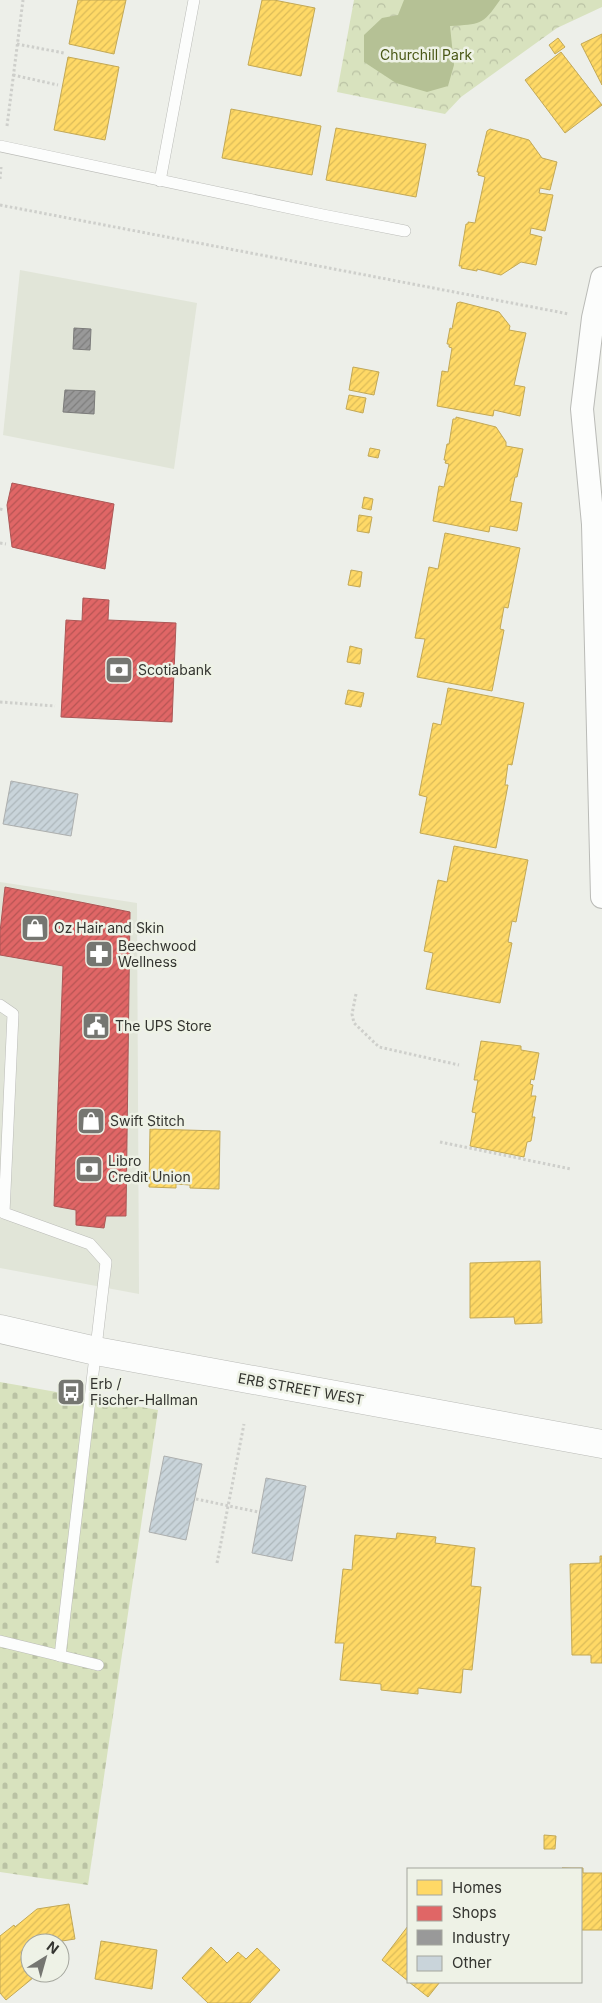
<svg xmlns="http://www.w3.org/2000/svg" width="602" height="2003" font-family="Inter,sans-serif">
  <defs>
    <pattern id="cemetery-stones" width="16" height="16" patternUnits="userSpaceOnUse" patternTransform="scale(1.25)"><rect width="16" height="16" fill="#d8e2be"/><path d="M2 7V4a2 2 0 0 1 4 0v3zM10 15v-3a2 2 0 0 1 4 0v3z" fill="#bac2a4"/></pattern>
    <pattern id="park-crowns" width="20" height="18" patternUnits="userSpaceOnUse" patternTransform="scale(1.25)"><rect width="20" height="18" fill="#d8e2be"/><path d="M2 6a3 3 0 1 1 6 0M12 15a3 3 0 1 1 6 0" fill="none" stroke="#bac2a4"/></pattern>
    <pattern id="homes-hatch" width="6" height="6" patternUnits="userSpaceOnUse" patternTransform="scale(1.25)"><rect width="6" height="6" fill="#ffd966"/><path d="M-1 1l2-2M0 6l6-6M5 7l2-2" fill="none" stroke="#dbbb59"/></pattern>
    <pattern id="shops-hatch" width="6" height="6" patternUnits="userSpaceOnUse" patternTransform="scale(1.25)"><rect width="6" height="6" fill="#e06666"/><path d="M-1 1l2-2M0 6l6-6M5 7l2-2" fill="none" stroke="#b65554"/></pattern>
    <pattern id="industry-hatch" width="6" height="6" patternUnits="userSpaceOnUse" patternTransform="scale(1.25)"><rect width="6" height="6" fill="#999"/><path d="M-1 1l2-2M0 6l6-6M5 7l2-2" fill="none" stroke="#7e7e7d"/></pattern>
    <pattern id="building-hatch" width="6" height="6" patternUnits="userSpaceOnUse" patternTransform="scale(1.25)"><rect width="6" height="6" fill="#c9d4da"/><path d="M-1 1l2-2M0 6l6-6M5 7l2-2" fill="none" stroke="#adb7bb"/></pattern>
  </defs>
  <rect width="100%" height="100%" fill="#edefe9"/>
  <g fill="#e1e5d8">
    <polygon points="20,270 197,303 174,469 3,435"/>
    <polygon points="0,882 137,903 139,1294 0,1268"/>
  </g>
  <polygon fill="url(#cemetery-stones)" points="0,1382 158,1410 88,1885 0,1872"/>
  <polygon fill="url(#park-crowns)" points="354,0 602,0 602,7 557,28 461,97 445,114 337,92"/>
  <path fill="#b5c195" d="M404,0H500C482,26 480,24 450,26L454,65L448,86L427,92L396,83L364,62V35L382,18L398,15Z"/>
  <g fill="url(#homes-hatch)" stroke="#c2a856">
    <polygon points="78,0 126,0 114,54 69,44"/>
    <polygon points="262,0 274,0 315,8 301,76 248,65"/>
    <polygon points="602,34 602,85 581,44"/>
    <polygon points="558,38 565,47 555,54 549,45"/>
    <polygon points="561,52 602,105 565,133 525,80"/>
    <polygon points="68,57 119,67 105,140 54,130"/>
    <polygon points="231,109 321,126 312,175 222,158"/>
    <polygon points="336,128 426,144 416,197 326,180"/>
    <polygon points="490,129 529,140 542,158 557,162 550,190 540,188 539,193 553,195 545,231 531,228 530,234 542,237 536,265 521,262 501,275 477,269 477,271 461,268 462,266 459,266 466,224 468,224 468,222 475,223 485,177 478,175 479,172 477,172 487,131"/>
    <polygon points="460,302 499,312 510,326 509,330 526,333 514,385 525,387 520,416 494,410 493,416 437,406 442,371 448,372 452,348 449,347 449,344 447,344 450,328 452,329 457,303"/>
    <polygon points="353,367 379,372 374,395 349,390"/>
    <polygon points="349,395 366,398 363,413 346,409"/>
    <polygon points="456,417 496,427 506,442 506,446 523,449 517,477 515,477 510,501 522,503 517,531 490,526 489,532 433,521 439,486 444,487 449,464 445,463 446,460 444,460 447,444 449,444 453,419 456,419"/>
    <polygon points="370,448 380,450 378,458 368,456"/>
    <polygon points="364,497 373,499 371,510 362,508"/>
    <polygon points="359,515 372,517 369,533 357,531"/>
    <polygon points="445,533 520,548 508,608 504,607 500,629 504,630 492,691 417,677 425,639 415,638 429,567 438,569"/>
    <polygon points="351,570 362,572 360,587 348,585"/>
    <polygon points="350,646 362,649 360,664 347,662"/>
    <polygon points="448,688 524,703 512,765 508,764 505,785 508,785 496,848 420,833 427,797 419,795 433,723 441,725"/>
    <polygon points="348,690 364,693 361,707 345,704"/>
    <polygon points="454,846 528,860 516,922 512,921 508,942 512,943 500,1003 426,989 433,953 424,951 438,880 447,882"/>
    <polygon points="481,1041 521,1046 521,1050 539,1053 534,1080 531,1079 530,1084 533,1085 531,1096 536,1096 532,1117 535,1117 531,1141 527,1142 524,1157 470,1146 476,1113 472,1112 478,1080 474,1080"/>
    <polygon points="150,1129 220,1131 219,1189 190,1188 190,1185 176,1184 176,1188 149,1187"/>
    <polygon points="540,1261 542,1323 515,1324 514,1317 470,1318 470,1263"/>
    <polygon points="397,1533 436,1537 435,1543 475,1548 471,1586 481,1587 472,1670 463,1669 461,1693 418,1688 418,1694 381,1690 381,1684 340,1680 344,1643 335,1643 343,1569 352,1570 355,1535 396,1539"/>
    <polygon points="600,1556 602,1556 602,1663 591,1663 591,1655 572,1655 570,1564 600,1563"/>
    <polygon points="544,1835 556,1836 555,1849 544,1849"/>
    <polygon points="562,1868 583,1868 583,1873 602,1873 602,1930 581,1930 581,1869"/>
    <polygon points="69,1904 75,1939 49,1943 30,1943 30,1973 39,1973 6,2000 0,1993 0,1936 14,1925 15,1927 37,1909"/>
    <polygon points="408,1926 408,1981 382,1960"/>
    <polygon points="101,1941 157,1950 152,1989 95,1979"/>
    <polygon points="211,1947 227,1963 238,1952 246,1959 257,1948 280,1970 250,2003 208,2003 182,1978"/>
    <polygon points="409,1982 440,1982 428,1997"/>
  </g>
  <g fill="url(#shops-hatch)" stroke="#ac5756">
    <polygon points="12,483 114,504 105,569 12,547 7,505"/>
    <polygon points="83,598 109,600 108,620 176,623 172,722 61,717 66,620 82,621"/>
    <polygon points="5,887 130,912 126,1216 106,1216 104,1228 76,1225 76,1210 54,1206 63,966 0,955 0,932"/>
  </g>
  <g fill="url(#industry-hatch)" stroke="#7b7b7a">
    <polygon points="74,328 91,329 90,350 73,349"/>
    <polygon points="65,390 95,391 94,414 63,412"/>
  </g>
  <g fill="url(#building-hatch)" stroke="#adafae">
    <polygon points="11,781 78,794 71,836 3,824"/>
    <polygon points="164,1456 202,1464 186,1540 149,1532"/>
    <polygon points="266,1478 306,1486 292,1561 252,1553"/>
  </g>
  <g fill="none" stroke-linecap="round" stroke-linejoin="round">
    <defs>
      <g id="lane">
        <polyline points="0,146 323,215 405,231"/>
        <polyline points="160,181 194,0"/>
        <polyline points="0,1005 13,1014 4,1213 90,1244 106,1262 60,1656"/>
        <polyline points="0,1641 98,1665"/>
      </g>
      <g id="street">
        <polyline points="593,524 582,409 593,318 602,278"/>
        <polyline points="602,526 593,524 602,897"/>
      </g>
      <polyline id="secondary" points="0,1329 96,1351 602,1444"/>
    </defs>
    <use href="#lane" stroke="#babbb7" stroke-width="12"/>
    <use href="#street" stroke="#babbb7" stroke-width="24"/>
    <use href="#secondary" stroke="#babbb7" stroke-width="29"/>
    <g stroke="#cecfcb" stroke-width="3" stroke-dasharray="2.5 2.5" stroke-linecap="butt">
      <polyline points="17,44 64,53"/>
      <polyline points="13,75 58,85"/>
      <polyline points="7,126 23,0"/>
      <polyline points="0,179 1,167"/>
      <polyline points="0,205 569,314"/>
      <polyline points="0,509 4,510"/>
      <polyline points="0,543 6,544"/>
      <polyline points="0,702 55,706"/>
      <polyline points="356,994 352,1014 354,1023 379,1047 459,1065"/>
      <polyline points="440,1142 571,1169"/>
      <polyline points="196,1499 258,1512"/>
      <polyline points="217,1563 244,1424"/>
    </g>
    <use href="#lane" stroke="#fcfdfc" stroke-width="11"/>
    <use href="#street" stroke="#fcfdfc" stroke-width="22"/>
    <use href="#secondary" stroke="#fcfdfc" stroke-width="28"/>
  </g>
  <defs>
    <symbol id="bank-square" viewBox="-11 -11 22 22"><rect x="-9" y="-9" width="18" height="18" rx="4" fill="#757671" stroke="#eef2e6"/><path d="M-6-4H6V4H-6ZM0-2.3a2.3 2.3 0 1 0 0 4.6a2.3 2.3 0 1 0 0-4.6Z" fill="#fff"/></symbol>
    <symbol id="shop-square" viewBox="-11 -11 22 22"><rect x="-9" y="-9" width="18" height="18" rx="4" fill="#757671" stroke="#eef2e6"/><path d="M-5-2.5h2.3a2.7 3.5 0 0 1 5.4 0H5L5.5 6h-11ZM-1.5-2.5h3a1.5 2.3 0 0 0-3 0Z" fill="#fff"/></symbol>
    <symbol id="pharmacy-square" viewBox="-11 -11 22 22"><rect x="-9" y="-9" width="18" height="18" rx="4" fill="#757671" stroke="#eef2e6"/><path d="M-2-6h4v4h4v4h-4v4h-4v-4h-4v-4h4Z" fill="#fff"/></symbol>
    <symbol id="civic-square" viewBox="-11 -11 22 22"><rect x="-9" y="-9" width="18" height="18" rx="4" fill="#757671" stroke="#eef2e6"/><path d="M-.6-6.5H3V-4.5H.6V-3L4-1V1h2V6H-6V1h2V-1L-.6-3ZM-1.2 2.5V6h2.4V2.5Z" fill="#fff"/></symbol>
    <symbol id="bus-square" viewBox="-11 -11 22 22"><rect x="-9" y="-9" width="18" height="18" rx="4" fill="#757671" stroke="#eef2e6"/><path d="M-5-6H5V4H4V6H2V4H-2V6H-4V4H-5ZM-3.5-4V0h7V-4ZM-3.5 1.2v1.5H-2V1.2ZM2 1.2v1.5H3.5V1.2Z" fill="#fff"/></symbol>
  </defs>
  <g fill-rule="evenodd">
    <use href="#bank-square" x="103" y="654" width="32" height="32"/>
    <use href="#shop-square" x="19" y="912" width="32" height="32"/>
    <use href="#pharmacy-square" x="83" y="938" width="32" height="32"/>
    <use href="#civic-square" x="80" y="1010" width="32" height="32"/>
    <use href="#shop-square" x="75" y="1105" width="32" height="32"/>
    <use href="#bank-square" x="73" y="1153" width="32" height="32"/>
    <use href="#bus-square" x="55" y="1376" width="32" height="32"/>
  </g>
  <g text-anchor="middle" stroke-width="5" stroke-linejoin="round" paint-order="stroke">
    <g font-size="14" fill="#495715" stroke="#eef2e6">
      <text x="426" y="60">Churchill Park</text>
    </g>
    <g font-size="14" fill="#343530" stroke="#eef2e6" text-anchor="start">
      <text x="138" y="675">Scotiabank</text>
      <text x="54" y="933">Oz Hair and Skin</text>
      <text x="118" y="951">Beechwood<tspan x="118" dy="16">Wellness</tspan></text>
      <text x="115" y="1031">The UPS Store</text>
      <text x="110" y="1126">Swift Stitch</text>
      <text x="108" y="1166">Libro<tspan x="108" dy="16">Credit Union</tspan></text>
      <text x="90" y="1389">Erb /<tspan x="90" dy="16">Fischer-Hallman</tspan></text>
    </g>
    <g font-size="14" fill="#343530" stroke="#eef2e6">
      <text transform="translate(301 1389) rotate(10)" y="5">ERB STREET WEST</text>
    </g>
  </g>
  <rect x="407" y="1868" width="175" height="115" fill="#eef2e6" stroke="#a4a69d"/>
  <rect x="417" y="1880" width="25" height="15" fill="#ffd966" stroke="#a4a69d"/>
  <text x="452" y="1893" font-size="15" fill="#343530">Homes</text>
  <rect x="417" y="1906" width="25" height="15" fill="#e06666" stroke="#a4a69d"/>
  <text x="452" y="1918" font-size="15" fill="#343530">Shops</text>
  <rect x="417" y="1930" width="25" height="15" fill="#999999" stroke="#a4a69d"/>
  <text x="452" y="1943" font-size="15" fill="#343530">Industry</text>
  <rect x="417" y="1956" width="25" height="15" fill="#c9d4da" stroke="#a4a69d"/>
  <text x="452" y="1968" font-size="15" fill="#343530">Other</text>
  <g transform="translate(45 1958) rotate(37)"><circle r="24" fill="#eef2e6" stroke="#a4a69d"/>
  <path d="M0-4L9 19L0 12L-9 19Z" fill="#757671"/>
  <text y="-8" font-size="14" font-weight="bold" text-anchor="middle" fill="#343530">N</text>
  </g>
</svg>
